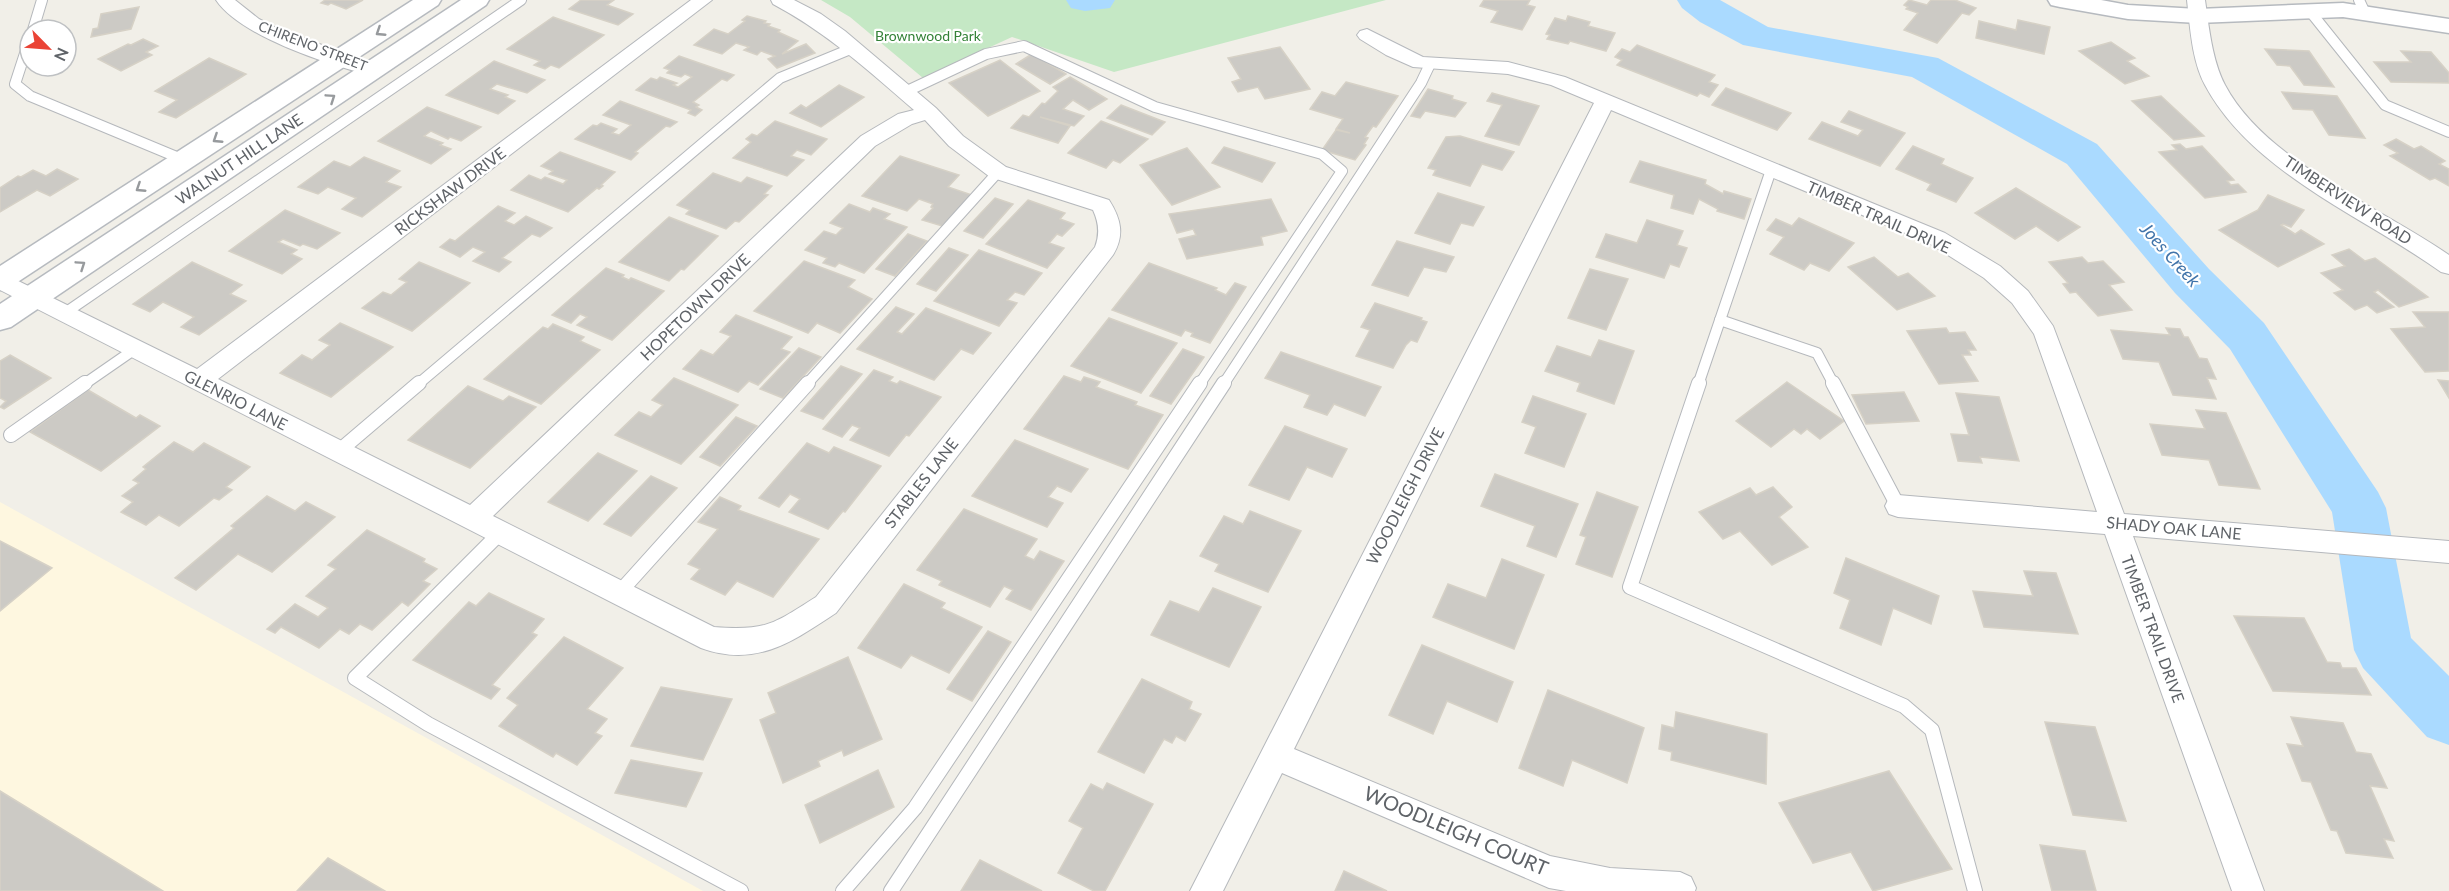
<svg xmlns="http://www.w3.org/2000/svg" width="2449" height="891" font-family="Lato,sans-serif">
  <rect width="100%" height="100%" fill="#f1efe8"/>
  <polygon fill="#fef7e0" points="0,502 703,891 0,891"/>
  <polygon fill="#c5e8c5" points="821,0 1386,0 1114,72 1012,37 923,78 850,17"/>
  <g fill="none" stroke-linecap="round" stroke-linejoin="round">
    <g fill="#aadaff" fill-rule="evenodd">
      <polygon points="1066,0 1115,0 1110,8 1085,11 1071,8"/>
      <polygon points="1677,0 1720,0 1768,27 1938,58 2097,144 2209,269 2264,323 2378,492 2386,508 2411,638 2449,676 2449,745 2427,737 2363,668 2354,650 2332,512 2230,349 2175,293 2067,164 1912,77 1743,45 1700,22 1682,8"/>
    </g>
  </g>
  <g fill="#cccac5" stroke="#d6d1c6" stroke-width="1.5">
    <polygon points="325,0 363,0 346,9 331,3 328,5 321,3"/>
    <polygon points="581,0 614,0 607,5 633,14 618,25 569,9"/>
    <polygon points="1484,0 1530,0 1527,5 1535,7 1522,30 1491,22 1498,11 1480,6"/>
    <polygon points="1909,0 1927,5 1931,0 1955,0 1976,8 1969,15 1962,13 1937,43 1904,30 1918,13 1906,9 1908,7 1904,5"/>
    <polygon points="139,7 131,29 91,37 93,29 98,28 101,14"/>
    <polygon points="747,16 766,21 764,23 770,24 768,26 780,30 778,32 798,41 782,54 806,44 815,53 777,68 768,59 775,56 761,51 757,55 744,50 749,47 736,43 722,54 694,45 714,29 728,34 745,21 742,20"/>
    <polygon points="1568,16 1590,22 1588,26 1615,33 1606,51 1570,41 1568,44 1547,39 1550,35 1546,34 1555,18 1566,21"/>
    <polygon points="553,17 604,35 559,68 551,65 545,69 534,65 540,61 507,49"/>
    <polygon points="2018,20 2050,27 2044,54 1976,38 1979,21 2016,30"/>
    <polygon points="143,39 158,46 146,52 152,55 121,71 98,59 128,44 131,45"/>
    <polygon points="2111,42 2135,58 2127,61 2149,76 2125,84 2079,51"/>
    <polygon points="1637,45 1715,75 1709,82 1718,85 1709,97 1700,93 1697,96 1617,65 1622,60 1615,57 1622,49 1630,52"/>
    <polygon points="1280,47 1310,89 1265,99 1258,87 1238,92 1232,82 1241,79 1228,58"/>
    <polygon points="2265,49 2309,51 2334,87 2304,85 2290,66 2277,65"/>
    <polygon points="2401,51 2431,52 2449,73 2449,83 2391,82 2374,62 2411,62"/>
    <polygon points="1032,54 1066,74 1050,84 1016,64"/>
    <polygon points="679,56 734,75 727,81 722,79 693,102 699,105 696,107 702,110 695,116 688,113 691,110 636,90 651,78 657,80 660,77 677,83 673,85 678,87 692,77 685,74 681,77 667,73 670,70 664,68"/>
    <polygon points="209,58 246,74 176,118 159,112 177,100 155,91"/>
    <polygon points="1000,60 1040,91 988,116 949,83"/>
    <polygon points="494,61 545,80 527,93 497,84 490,89 508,95 505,97 515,101 498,114 446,95"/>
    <polygon points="1070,77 1107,99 1089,110 1073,100 1063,109 1084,116 1074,126 1040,117 1070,126 1058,143 1011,128 1023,115 1029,117 1042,103 1045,104 1058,91 1053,87"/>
    <polygon points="1346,82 1398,96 1376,127 1373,126 1365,137 1368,138 1364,144 1366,145 1355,160 1322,150 1336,130 1350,133 1336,129 1343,119 1310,109 1322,92 1335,96"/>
    <polygon points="839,85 864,97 821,127 790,113 801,105 806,108"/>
    <polygon points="1726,88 1791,113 1777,130 1712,105"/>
    <polygon points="1428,89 1453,96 1452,99 1466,103 1455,117 1425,111 1420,118 1411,116"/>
    <polygon points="2282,92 2337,96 2365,138 2329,135 2313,110 2293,109"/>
    <polygon points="1492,93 1539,106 1519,145 1485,136 1502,105 1487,101"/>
    <polygon points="2161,96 2204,136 2174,140 2132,101"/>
    <polygon points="620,101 677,122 670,127 666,126 635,152 638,153 631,160 575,139 593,125 597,126 601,123 617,129 612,133 619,135 631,125 603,115"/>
    <polygon points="1121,105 1165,122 1152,135 1107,118"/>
    <polygon points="427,107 481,127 461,141 450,137 448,139 431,131 424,136 443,143 440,145 451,149 431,164 378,141"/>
    <polygon points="1849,111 1905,133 1880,166 1809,139 1822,122 1858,136 1863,130 1841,122"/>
    <polygon points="775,121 827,139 811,155 797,150 791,156 804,160 787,176 733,158 751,142 746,139 752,134 757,136"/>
    <polygon points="1101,121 1148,139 1120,163 1113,160 1106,168 1068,153"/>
    <polygon points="1460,136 1514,152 1502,170 1482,164 1470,186 1433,175 1436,170 1428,168 1446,137"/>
    <polygon points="2396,139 2414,149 2421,146 2445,161 2439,164 2449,169 2449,186 2435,178 2430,180 2390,156 2398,153 2384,145"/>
    <polygon points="2180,144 2186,149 2202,146 2234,180 2227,181 2231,185 2238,184 2246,192 2205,198 2159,152 2177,150 2172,145"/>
    <polygon points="1913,146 1944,159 1941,164 1973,178 1956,202 1927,190 1931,184 1896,169"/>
    <polygon points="1224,147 1275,163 1262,182 1212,163"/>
    <polygon points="1187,148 1220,187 1172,205 1140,165"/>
    <polygon points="560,152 615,172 601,185 603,186 599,189 597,188 568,212 511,190 529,175 541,180 545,177 563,184 567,180 549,174 553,171 541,166"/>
    <polygon points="900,156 959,175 948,187 972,195 942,226 922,220 933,208 931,207 933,204 919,199 907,211 862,196"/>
    <polygon points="364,157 400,171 386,182 401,187 362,217 342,209 356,198 328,187 318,194 298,187 334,161 350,167"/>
    <polygon points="1640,161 1706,180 1705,184 1723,194 1724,191 1751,199 1744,219 1717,211 1718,209 1699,199 1693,214 1671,208 1674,195 1630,182"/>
    <polygon points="57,169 78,179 50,196 37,190 0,212 0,188 18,176 21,177 33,170 46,176"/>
    <polygon points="713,173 741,183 747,177 772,186 764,194 768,195 739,222 735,221 726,229 686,214 690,210 677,205"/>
    <polygon points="2016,188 2080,227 2058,241 2036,226 2015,239 1975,213"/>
    <polygon points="1438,193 1484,207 1473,226 1461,223 1450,244 1415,233"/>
    <polygon points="2268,195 2304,210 2291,227 2283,224 2281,225 2295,234 2301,230 2324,244 2278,267 2219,230 2258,210"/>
    <polygon points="995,198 1013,204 983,238 964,231"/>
    <polygon points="1271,199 1287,231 1261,237 1263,245 1187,259 1179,239 1196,235 1193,229 1177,233 1169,214"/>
    <polygon points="1028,200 1065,213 1060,219 1074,224 1062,236 1057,234 1049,243 1064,248 1047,268 986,244"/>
    <polygon points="849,204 870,212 873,208 890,214 884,219 907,227 864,273 839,263 835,267 823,263 827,258 805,250 824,231 836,235 843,228 830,223"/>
    <polygon points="498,206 515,213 505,221 514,225 526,216 552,228 540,237 532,234 502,258 511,262 499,272 473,261 485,252 473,247 460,257 440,247 450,239 455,241"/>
    <polygon points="285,210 340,233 317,249 303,244 300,246 283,239 278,242 297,250 291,254 302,259 282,274 229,251"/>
    <polygon points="669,217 718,236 684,270 681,269 669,281 619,262"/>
    <polygon points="1799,218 1854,243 1829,271 1810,263 1804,270 1770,254 1784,237 1767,230 1776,219 1792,226"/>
    <polygon points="1647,220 1683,231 1677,245 1687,248 1679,267 1670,264 1664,278 1596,257 1606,234 1637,243"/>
    <polygon points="908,234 927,241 895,276 876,269"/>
    <polygon points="1397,241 1454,257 1446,272 1424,267 1408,296 1372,285"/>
    <polygon points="949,248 968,255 936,291 917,284"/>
    <polygon points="2349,249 2365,261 2375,258 2428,297 2399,307 2378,290 2374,292 2394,307 2377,313 2367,305 2355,310 2334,293 2343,290 2321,273 2345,266 2332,255"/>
    <polygon points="979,250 1042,273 1024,295 1015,292 1007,300 1017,303 999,326 934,301"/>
    <polygon points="1874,257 1898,277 1908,273 1935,296 1897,310 1848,267"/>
    <polygon points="2082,257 2088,263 2103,261 2124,282 2109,285 2132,310 2098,316 2076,292 2070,293 2063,284 2068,283 2049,262"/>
    <polygon points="804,261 855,280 848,287 872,299 840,333 817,323 808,333 754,311"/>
    <polygon points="192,262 242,285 230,294 246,301 199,335 181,327 194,317 163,302 150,312 133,304"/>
    <polygon points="419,262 470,283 412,331 362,308 383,292 391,295 407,282 399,279"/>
    <polygon points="1149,263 1217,288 1215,290 1226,295 1235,283 1246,287 1210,343 1191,336 1193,333 1185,330 1181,336 1112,310"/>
    <polygon points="606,268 624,275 622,277 629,280 631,278 664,291 612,340 577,325 587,317 580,314 571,323 552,315"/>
    <polygon points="1590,269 1628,279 1606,330 1568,318"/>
    <polygon points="1375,303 1422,318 1421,320 1427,322 1417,342 1411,340 1406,345 1393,368 1356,356 1370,330 1361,327"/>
    <polygon points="896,307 914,314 897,332 902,334 926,308 991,333 973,354 961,349 934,380 857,349"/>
    <polygon points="2413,312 2449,312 2449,371 2425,372 2391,329 2425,327"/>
    <polygon points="736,315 792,337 781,349 790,352 758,385 749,381 738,392 683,369 701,350 713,355 731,336 720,332"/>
    <polygon points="1109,318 1177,343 1141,393 1071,366"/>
    <polygon points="340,323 393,347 331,397 280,373 302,355 312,360 330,345 319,340"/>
    <polygon points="553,324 584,337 580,341 600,350 541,404 484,379 543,327 548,329"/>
    <polygon points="1946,328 1949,333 1965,332 1976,350 1968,350 1971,355 1962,355 1978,381 1939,384 1907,331"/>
    <polygon points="2166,328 2180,329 2184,337 2188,337 2199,358 2207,359 2216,379 2207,378 2216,399 2173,395 2159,362 2123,359 2111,330 2170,335"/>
    <polygon points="1599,340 1634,351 1614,404 1577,391 1580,383 1545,371 1557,346 1591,357"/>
    <polygon points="799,348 821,357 783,398 760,389"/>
    <polygon points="1183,349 1204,357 1171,404 1150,396"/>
    <polygon points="1281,352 1381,387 1365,416 1334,404 1327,415 1304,407 1310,395 1265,378"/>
    <polygon points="10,355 51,378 4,409 0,407 6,401 0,398 0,361"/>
    <polygon points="841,366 862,374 823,419 801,411"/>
    <polygon points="874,370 893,377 889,381 897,384 900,381 941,397 909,436 906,435 889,456 850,440 860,428 852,425 842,437 823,429"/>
    <polygon points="1064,376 1081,382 1084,377 1100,382 1096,387 1137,402 1135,405 1163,415 1128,469 1024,429"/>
    <polygon points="674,378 738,405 681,464 615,435 639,412 651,417 663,405 652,400"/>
    <polygon points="2438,380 2449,381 2449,398"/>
    <polygon points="1787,382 1844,421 1820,439 1807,429 1801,434 1794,429 1771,447 1736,421"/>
    <polygon points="468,386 503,401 509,396 536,407 470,468 408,440"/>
    <polygon points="88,390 136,418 140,415 160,426 101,471 30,432"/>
    <polygon points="1904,392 1919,421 1866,424 1852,395"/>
    <polygon points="1956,393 1999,397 2019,461 1980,457 1982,463 1958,461 1951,434 1969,435"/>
    <polygon points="1533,396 1586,414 1564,467 1525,453 1536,427 1522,422"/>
    <polygon points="2196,410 2226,413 2260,489 2219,485 2209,460 2162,455 2150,424 2205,429"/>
    <polygon points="736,417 757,426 720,466 700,457"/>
    <polygon points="1285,426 1347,449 1332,477 1307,467 1289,500 1249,485"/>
    <polygon points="1015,440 1088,469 1071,492 1057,486 1048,497 1063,503 1047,527 972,496"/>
    <polygon points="174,442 193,452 204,443 250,467 226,487 232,490 219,500 214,498 179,526 159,515 146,525 121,512 133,502 122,496 139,483 133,480 146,469 143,467"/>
    <polygon points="807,443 829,453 834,447 881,466 845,512 843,511 828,529 789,512 800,499 790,494 779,507 759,498"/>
    <polygon points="598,453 637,471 588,521 548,502"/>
    <polygon points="1495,474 1578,504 1556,557 1527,546 1535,526 1481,506"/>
    <polygon points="651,476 677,488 631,536 604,524"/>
    <polygon points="1773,487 1792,507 1779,517 1808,547 1772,565 1740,531 1723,539 1699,512 1750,488 1756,495"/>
    <polygon points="1597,492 1638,507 1612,577 1576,564 1586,537 1580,535"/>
    <polygon points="267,496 295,511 306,502 335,517 272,572 238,554 196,590 175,578 234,528 231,526"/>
    <polygon points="720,497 741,506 738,510 819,539 773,597 737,581 725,595 691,579 700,569 688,564 718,529 698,522"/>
    <polygon points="964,509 1037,539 1025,556 1034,560 1040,551 1064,561 1031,610 1006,599 1013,590 1004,586 990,607 939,585 942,581 917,570"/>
    <polygon points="1250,511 1301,531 1268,592 1215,571 1219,564 1200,556 1224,516 1243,524"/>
    <polygon points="367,530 425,559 423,562 437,569 423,581 430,584 408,606 402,602 372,630 360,624 349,634 340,629 319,648 281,627 275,633 267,629 295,604 318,617 328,608 306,596 336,569 328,565"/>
    <polygon points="0,541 52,568 0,611"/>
    <polygon points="1846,558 1939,596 1931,624 1893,608 1881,645 1840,628 1850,600 1834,593"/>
    <polygon points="1502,559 1544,575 1514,649 1433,617 1448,584 1486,598"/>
    <polygon points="2024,571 2056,573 2078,634 1984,627 1973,591 2033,596"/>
    <polygon points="904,584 945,603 941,608 982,627 949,673 911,655 901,668 858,648"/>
    <polygon points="1213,588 1261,607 1229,667 1151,635 1170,601 1199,612"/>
    <polygon points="489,593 544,619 532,633 537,635 492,685 500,689 491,699 413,660 469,602 476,606"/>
    <polygon points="2234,616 2304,618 2327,662 2340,663 2342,668 2356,668 2371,695 2273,691"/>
    <polygon points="988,631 1011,642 972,701 947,689"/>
    <polygon points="564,637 623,668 587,709 607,719 595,733 602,736 577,765 556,753 553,757 499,726 518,705 507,698"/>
    <polygon points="1422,645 1513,682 1497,722 1447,701 1433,734 1389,715"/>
    <polygon points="848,657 882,739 844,756 842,750 818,761 820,766 783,783 760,720 776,713 768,693"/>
    <polygon points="1142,679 1192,702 1189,709 1201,714 1185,741 1176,736 1172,743 1164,739 1144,773 1098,752"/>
    <polygon points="661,687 732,699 703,760 631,746"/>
    <polygon points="1548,690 1644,728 1627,783 1572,760 1563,786 1519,768"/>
    <polygon points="1676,712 1767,734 1766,784 1671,760 1672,752 1659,749 1662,725 1674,728"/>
    <polygon points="2291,717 2343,723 2356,752 2371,754 2387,788 2370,786 2394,841 2384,839 2393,858 2346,853 2337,831 2331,830 2311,782 2302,781 2287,744 2303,746"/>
    <polygon points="2045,722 2095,727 2126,821 2073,815"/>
    <polygon points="631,760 702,773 686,807 615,793"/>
    <polygon points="878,770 894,807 820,843 805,805"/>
    <polygon points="1889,771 1952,869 1873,891 1851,852 1813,863 1779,803"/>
    <polygon points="1107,783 1153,804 1105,891 1094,891 1058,873 1083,828 1069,821 1091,784 1103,790"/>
    <polygon points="0,791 163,891 0,891"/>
    <polygon points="2040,845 2085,851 2096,891 2052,891"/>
    <polygon points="328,858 385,891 297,891"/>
    <polygon points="980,860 1042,891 961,891"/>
    <polygon points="1344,871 1387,891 1335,891"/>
  </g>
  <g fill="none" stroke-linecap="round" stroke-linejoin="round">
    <defs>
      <g id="lane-far1">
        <polyline points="2359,0 2365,13"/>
        <polyline points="2309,10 2385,105 2449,132"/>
        <polyline points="33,30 42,0"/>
        <polyline points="30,38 15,84 30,96 184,160"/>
        <polyline points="905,92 986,54 1024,46 1155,107 1322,154 1342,171 1199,385"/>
        <polyline points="65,313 521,0"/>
        <polyline points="1720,320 1817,353 1834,385"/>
        <polyline points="83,385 135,349"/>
        <polyline points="417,385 780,78 853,48"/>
        <polyline points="806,385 998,172"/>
        <polyline points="1223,385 1421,83 1430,64"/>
        <polyline points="1698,385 1771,170"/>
      </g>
      <g id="lane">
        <polyline points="1699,383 1630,587 1904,706 1932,730 1975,891"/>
        <polyline points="1833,383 1898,506"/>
        <polyline points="11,435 85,383"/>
        <polyline points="338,452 419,383"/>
        <polyline points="499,534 355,678 428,724 741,891"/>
        <polyline points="619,593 808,383"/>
        <polyline points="843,891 915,808 1200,383"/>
        <polyline points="891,891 1224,383"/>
      </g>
      <g id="street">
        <path d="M216,0H235L259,19L278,29L380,66L383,70L380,74L373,76C330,65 241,37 216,0Z"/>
        <path d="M691,0H712L218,379L470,505L861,136L898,114L914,110C869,71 826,32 773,4L771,0H794L821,14L845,31L936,108L963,136L1006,167L1109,200C1121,219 1125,235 1113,255L836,613C792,642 756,668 701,648L0,290V272L197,369ZM925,120L949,146L990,177L1093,210C1099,223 1100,234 1095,247L816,597C773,624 767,631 714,627L493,516L875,146L912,124Z"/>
        <path d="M2187,0H2205C2209,27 2212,60 2225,85C2265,161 2380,207 2449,255V274L2441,272C2363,216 2252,173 2205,85C2192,61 2190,27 2187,0Z"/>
        <polygon points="1367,29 1423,57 1508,62 1565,77 1945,233 2000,266 2028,291 2053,326 2124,514 2449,541 2449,563 2133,536 2264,891 2232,891 2105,534 1898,517 1889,514 1885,506 1889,498 1898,495 2097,512 2034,334 2012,303 1984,278 1929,243 1611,110 1294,749 1550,856 1610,868 1680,872 1691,877 1696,888 1695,891 1566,891 1549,888 1282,773 1223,891 1190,891 1594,103 1551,85 1508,74 1413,67 1386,55 1360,39 1357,35 1360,31"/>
      </g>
      <g id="secondary">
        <polygon points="413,0 441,0 438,5 10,287 0,290 0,266"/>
        <polygon points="461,0 489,0 486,5 11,327 0,330 0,304"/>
        <polygon points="2048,0 2101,0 2128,5 2198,9 2343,3 2449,19 2449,33 2343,17 2198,23 2128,19 2060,7 2051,5"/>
      </g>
    </defs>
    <use href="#lane-far1" stroke="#b5b8bc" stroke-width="12"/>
    <use href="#lane" stroke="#b5b8bc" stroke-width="16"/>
    <use href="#street" stroke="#b5b8bc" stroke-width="2"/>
    <use href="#secondary" stroke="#b6babf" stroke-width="3"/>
    <use href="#lane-far1" stroke="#fff" stroke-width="10"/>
    <use href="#lane" stroke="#fff" stroke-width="14"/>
    <use href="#street" fill="#fff" fill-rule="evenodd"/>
    <use href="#secondary" fill="#fff" fill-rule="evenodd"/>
  </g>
  <defs><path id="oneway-chevron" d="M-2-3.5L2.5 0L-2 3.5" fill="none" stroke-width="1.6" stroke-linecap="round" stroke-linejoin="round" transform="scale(1.5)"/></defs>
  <g stroke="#979a9d">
    <use href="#oneway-chevron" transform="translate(380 32) rotate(147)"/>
    <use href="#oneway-chevron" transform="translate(331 98) rotate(-34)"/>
    <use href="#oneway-chevron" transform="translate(217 139) rotate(147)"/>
    <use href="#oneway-chevron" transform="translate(140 188) rotate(147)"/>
    <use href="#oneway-chevron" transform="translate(81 265) rotate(-34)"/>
  </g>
  <g text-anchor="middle" stroke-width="4.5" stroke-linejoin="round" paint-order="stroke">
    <g font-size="14" fill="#348238" stroke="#fff">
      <text x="928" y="41">Brownwood Park</text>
    </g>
    <g font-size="14" fill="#5f6368" stroke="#fff">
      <text transform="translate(313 46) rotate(21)" y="5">CHIRENO STREET</text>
    </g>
    <g font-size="16" fill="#5f6368" stroke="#fff">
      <text transform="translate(239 159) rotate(-34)" y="6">WALNUT HILL LANE</text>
      <text transform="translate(450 191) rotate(-37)" y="6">RICKSHAW DRIVE</text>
      <text transform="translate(2348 200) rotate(33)" y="6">TIMBERVIEW ROAD</text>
      <text transform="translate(1879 217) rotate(24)" y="6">TIMBER TRAIL DRIVE</text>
      <text transform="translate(695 307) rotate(-44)" y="6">HOPETOWN DRIVE</text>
      <text transform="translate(236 400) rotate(27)" y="6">GLENRIO LANE</text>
      <text transform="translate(921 483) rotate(-52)" y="6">STABLES LANE</text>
      <text transform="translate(1405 496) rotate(-63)" y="6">WOODLEIGH DRIVE</text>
      <text transform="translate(2174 528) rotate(5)" y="6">SHADY OAK LANE</text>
      <text transform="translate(2153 629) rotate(70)" y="6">TIMBER TRAIL DRIVE</text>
    </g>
    <g font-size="18" font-style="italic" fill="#4174aa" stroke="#fff">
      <text transform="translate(2170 255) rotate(48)" y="6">Joes Creek</text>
    </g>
    <g font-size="20" fill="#5f6368" stroke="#fff">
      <text transform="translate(1456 831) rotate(23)" y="7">WOODLEIGH COURT</text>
    </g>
  </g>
  <g transform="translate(48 48) rotate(115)"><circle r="28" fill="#ffffff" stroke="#bfc1c3" stroke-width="1.5"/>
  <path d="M0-4.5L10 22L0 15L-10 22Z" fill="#ea4335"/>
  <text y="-9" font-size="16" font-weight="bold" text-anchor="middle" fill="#5f6368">N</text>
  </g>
</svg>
